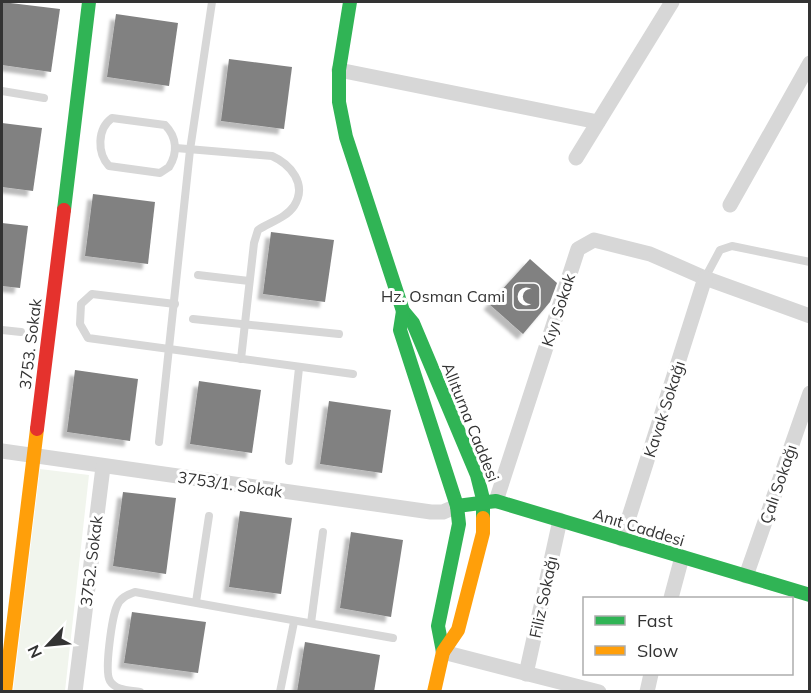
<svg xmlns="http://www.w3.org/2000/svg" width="811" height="693" font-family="Mulish,sans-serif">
  <defs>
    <filter id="shadow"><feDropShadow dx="-5.5" dy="5.5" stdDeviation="1.5" flood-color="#0004"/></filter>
  </defs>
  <rect width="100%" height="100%" fill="#fff"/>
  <polygon fill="#f1f5ed" points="40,469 89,475 65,691 13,692"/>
  <g fill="#818181" filter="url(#shadow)">
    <polygon points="2,2 60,9 51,72 2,65"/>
    <polygon points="116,14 178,23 169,86 107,77"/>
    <polygon points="229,59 292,67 284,129 221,121"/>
    <polygon points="2,123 42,128 33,191 2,187"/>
    <polygon points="93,194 155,202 148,264 85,256"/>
    <polygon points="2,223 28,226 20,288 2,286"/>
    <polygon points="271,232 334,240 325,302 263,294"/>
    <polygon points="530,259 557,283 550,302 523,334 489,304"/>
    <polygon points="75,370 138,379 130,441 67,432"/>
    <polygon points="199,381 261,390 252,453 190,444"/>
    <polygon points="329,401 391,410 382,473 320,464"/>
    <polygon points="123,492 176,498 166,574 113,566"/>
    <polygon points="240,511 292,518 281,594 229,587"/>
    <polygon points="351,532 403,540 391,617 340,608"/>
    <polygon points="132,612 206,622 198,673 124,663"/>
    <polygon points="305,642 380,655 374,692 297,692"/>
  </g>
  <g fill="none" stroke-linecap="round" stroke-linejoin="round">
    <g stroke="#d7d7d7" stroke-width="8">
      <polyline points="2,91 44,98"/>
      <path d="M112,118L165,125C177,137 178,153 169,167L160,173L109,166C97,153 97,129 112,118Z"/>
      <path d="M176,148L272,156C290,164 308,184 294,206C286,218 270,222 258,230L254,243L241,359"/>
      <polyline points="198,275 249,281"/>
      <polyline points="705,278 720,250 732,246 810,262"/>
      <polyline points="175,304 92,294 81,304 80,324 88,338 353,374"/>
      <polyline points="193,319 339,334"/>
      <polyline points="2,330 21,332"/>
      <polyline points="159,442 190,150 212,2"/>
      <polyline points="289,461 299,368"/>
      <polyline points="196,602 209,516"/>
      <polyline points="311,623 323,532"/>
      <path d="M140,692C131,690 116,691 110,681C104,672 112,617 117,606C120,598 127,595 135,592L393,638"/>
      <polyline points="280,692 294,622"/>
    </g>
    <g stroke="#d7d7d7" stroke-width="15">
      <polyline points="339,70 598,122"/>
      <polyline points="576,158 672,2"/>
      <polyline points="730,205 810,63"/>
      <polyline points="2,451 431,512 443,512 457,506"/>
      <polyline points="496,501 578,249 594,240 650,254 705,278 810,316"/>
      <polyline points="622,539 705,278"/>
      <polyline points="746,576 810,393"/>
      <polyline points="671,598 682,557"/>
      <polyline points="443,652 599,692"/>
      <polyline points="526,674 560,520"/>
      <polyline points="75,692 103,467"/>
      <polyline points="647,692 651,674"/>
    </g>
    <g stroke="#30b455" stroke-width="14">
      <polyline points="350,2 339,70 339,102 346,137 403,311 413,323 477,475 483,499 483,518"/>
      <polyline points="64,210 89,2"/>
      <polyline points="403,311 400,330 457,506 459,524 438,626 443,652"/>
      <polyline points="457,506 496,501 810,595"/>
    </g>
    <g stroke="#ff9f0a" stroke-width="14">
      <polyline points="5,692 37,429"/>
      <polyline points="434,692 443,652 458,630 483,533 483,518"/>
    </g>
    <polyline stroke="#e5322d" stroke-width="14" points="37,429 64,210"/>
  </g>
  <defs>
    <symbol id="mosque-square" viewBox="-11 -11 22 22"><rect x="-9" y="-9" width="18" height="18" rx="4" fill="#7a7a7a" stroke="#fff"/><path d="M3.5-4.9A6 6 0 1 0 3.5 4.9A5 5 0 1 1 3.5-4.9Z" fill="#fff"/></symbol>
  </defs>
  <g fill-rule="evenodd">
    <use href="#mosque-square" x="510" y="280" width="33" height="33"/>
  </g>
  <g text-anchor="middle" stroke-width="6" stroke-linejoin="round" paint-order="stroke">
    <g font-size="16" fill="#333" stroke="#fff" text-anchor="end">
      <text x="505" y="302">Hz. Osman Cami</text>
    </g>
    <g font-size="16" fill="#333" stroke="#fff">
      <text transform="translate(558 310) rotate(-72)" y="6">Kıyı Sokak</text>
      <text transform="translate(30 344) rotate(-83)" y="6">3753. Sokak</text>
      <text transform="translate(664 409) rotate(-72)" y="6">Kavak Sokağı</text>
      <text transform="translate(471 422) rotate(68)" y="6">Allıturna Caddesi</text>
      <text transform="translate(230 484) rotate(8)" y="6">3753/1. Sokak</text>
      <text transform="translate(778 484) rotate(-71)" y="6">Çalı Sokağı</text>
      <text transform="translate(639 527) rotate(17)" y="6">Anıt Caddesi</text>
      <text transform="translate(91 561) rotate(-83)" y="6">3752. Sokak</text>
      <text transform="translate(543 597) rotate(-78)" y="6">Filiz Sokağı</text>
    </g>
  </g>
  <rect width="811" height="693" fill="none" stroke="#333333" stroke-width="6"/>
  <rect x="583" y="597" width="210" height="78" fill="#ffffff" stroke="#adadad" stroke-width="1.5"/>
  <rect x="595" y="616" width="30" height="9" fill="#30b455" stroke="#adadad" stroke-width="1.5"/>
  <text x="637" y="627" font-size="18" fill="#333333">Fast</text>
  <rect x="595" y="646" width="30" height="9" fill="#ff9f0a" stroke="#adadad" stroke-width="1.5"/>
  <text x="637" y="657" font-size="18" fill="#333333">Slow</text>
  <g transform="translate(48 645) rotate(244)" stroke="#ffffff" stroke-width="4.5" paint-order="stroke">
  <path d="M0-4.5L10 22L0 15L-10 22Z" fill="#333333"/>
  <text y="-9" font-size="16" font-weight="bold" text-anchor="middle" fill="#333333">N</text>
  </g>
</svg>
